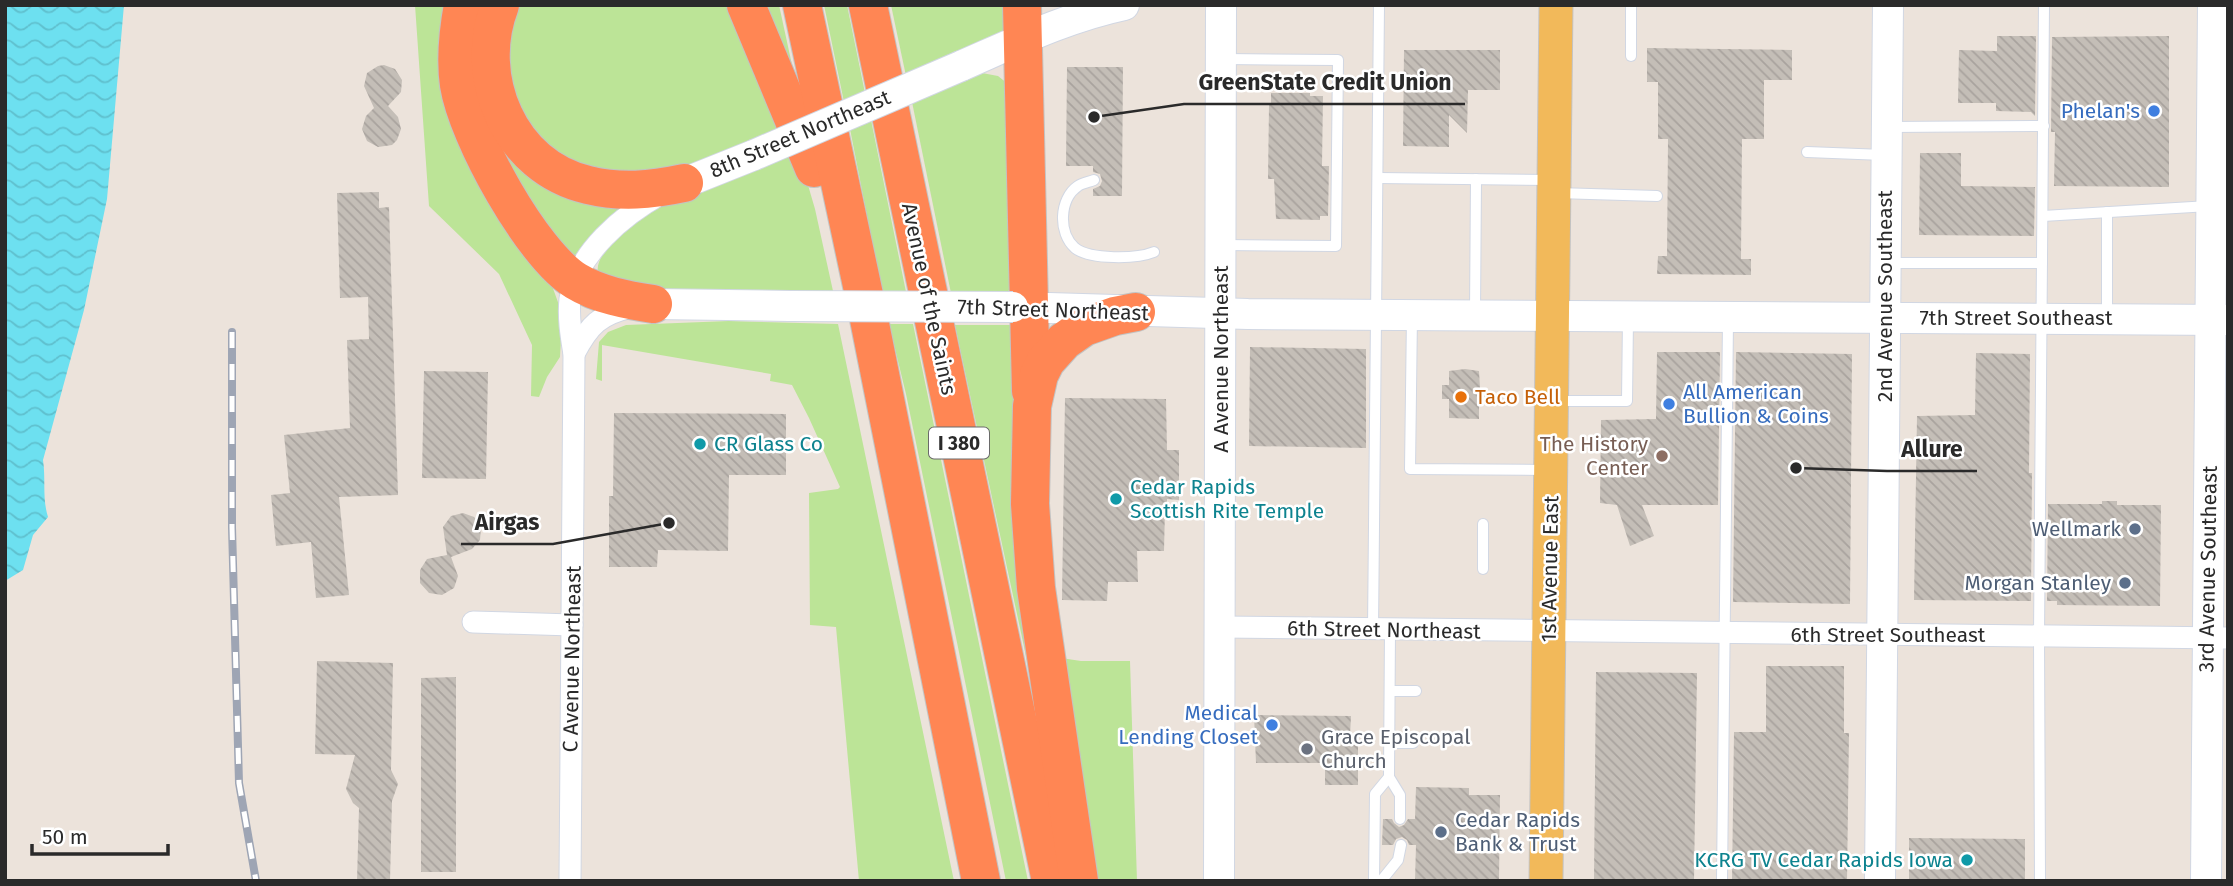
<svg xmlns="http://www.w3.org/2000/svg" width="2233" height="886" font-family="'Fira Sans',sans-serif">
  <defs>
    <pattern id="water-waves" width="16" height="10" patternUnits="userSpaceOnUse" patternTransform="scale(1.75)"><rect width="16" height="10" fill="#6de0f0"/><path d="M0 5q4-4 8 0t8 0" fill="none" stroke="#5fc0ce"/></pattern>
    <pattern id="building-back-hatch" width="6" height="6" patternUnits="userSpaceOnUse" patternTransform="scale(1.75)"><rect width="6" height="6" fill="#c4beb7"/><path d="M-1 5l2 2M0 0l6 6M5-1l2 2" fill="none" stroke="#a9a39e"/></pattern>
  </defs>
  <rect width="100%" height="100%" fill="#ece3db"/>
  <g fill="#bce497">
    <polygon points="415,5 454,5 452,10 559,305 562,321 560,357 547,377 539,397 531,396 532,345 499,274 429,206"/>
    <polygon points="510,5 738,5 789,126 698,164 592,178 517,121 502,26"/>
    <polygon points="754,5 779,5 802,111"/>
    <polygon points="824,5 847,5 865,93 844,102"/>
    <polygon points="891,5 1014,5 1014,27 906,76"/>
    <polygon points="982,73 998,76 1008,84 1010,290 1004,293 951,293 912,102"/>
    <polygon points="488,99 624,205 578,256 572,260 499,157"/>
    <polygon points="871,120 906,292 882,292 850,129"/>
    <path d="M798,151L815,209L833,291L674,293L644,290L598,272C594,254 629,225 643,216C657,207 673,202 687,195C724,180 761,165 798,151Z"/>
    <polygon points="729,321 838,324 954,881 859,881 836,627 810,625 809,493 838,489 840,487 809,418 792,385 770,381 771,374 602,345 602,381 596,379 599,342 608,332 626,325"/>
    <polygon points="889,324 913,324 1028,881 1006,881 906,394"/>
    <polygon points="955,325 1015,325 1035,698"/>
    <polygon points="1061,658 1081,661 1130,661 1137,881 1093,881"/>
  </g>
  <path fill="url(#water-waves)" d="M5,5H124L107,199L84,310L43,460C46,480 42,498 48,517L33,535L23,570L5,581Z"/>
  <g fill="url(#building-back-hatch)">
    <polygon points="1997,36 2036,36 2035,116 2031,112 1996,111 1996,103 1958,103 1959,50 1997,51"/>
    <polygon points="2169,36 2169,187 2054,186 2055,132 2051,132 2052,37"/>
    <polygon points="1647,48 1792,50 1792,80 1764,80 1764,139 1742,139 1741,259 1751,259 1751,275 1657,274 1658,256 1667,256 1668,139 1658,139 1658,82 1647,82"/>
    <polygon points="1404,50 1500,50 1500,90 1468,90 1467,133 1449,115 1449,147 1403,146"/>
    <polygon points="384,65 395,69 402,80 401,92 388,106 398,117 401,129 397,140 392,145 378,147 367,141 362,129 366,116 374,108 364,86 367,73 378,66"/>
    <polygon points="1067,67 1123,67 1122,196 1093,196 1093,189 1100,186 1102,181 1100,174 1093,172 1093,166 1066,166"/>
    <polygon points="1271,93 1310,93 1310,96 1323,96 1322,166 1329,166 1328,216 1320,216 1320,220 1276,219 1274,179 1268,179 1269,105 1271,105"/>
    <polygon points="1920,153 1961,153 1961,186 2035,187 2034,236 1919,235"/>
    <polygon points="379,192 379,208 389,207 398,495 339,497 349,595 316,598 311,542 276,546 271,495 290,493 284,435 350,428 347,340 369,339 368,297 340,298 337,193"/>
    <polygon points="1250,347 1366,349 1366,448 1249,446"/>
    <polygon points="1657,352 1720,352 1718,505 1642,505 1654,536 1630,546 1617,505 1600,503 1601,420 1656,419"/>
    <polygon points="1736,352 1852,354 1850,604 1733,602"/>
    <polygon points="1976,353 2030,354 2029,473 2032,473 2031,601 1914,600 1917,416 1975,415"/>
    <polygon points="1465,369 1479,371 1481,404 1479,404 1479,419 1449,418 1449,399 1442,399 1442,385 1449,385 1449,371"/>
    <polygon points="424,371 488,372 486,479 422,478"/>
    <polygon points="1065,398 1166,399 1167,450 1179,450 1179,500 1167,499 1167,509 1165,509 1164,551 1137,551 1138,582 1108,582 1107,601 1062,600"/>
    <polygon points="614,413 786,414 786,475 729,475 728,551 658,550 657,567 609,567 609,496 613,496"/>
    <polygon points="2102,501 2117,501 2117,505 2161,505 2160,606 2057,605 2057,601 2047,601 2048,504 2102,504"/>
    <polygon points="463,513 474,517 478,522 481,527 480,540 472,549 451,557 458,576 454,588 442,595 429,593 420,583 420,570 427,559 447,555 443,527 451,516"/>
    <polygon points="317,661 393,663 391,770 398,784 392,801 390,881 357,881 359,808 353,803 346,789 355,755 315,754"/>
    <polygon points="1766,666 1844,666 1844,733 1849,733 1847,881 1732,881 1734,732 1766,732"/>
    <polygon points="1596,672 1697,673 1694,881 1594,881"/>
    <polygon points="456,677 456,872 421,872 421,678"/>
    <polygon points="1254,715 1351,716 1350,736 1358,736 1358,785 1325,785 1325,763 1256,763"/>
    <polygon points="1416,787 1469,788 1469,795 1500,795 1499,881 1415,881 1416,845 1409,845 1407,840 1402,837 1396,839 1393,845 1382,845 1383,819 1392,819 1394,823 1399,827 1404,825 1408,819 1415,819"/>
    <polygon points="1909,838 2025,839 2025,881 1909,881"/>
  </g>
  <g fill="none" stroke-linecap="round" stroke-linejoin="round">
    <defs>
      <g id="lane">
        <polyline points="1631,56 1631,5"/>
        <polyline points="1889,127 2044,126"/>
        <polyline points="1807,152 1884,155"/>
        <polyline points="1378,178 1552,180"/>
        <path d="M1094,180C1089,182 1082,183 1078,186C1059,199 1058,233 1075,248C1090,260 1137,259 1154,252"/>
        <polyline points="1557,193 1657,196"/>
        <polyline points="2107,212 2107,316"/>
        <polyline points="2043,216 2209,206"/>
        <polyline points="1222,245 1336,246 1338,60 1224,59"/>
        <polyline points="1888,263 2042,263"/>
        <polyline points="1475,313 1476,179"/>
        <polyline points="1412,315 1410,469 1548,470"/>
        <polyline points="1555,401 1627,401 1628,318"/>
        <polyline points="1483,569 1483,524"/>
        <polyline points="1373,630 1379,5"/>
        <polyline points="1390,691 1416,691"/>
        <polyline points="1390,743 1413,743"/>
        <polyline points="1389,777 1400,795 1400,819"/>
        <polyline points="1374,881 1375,794 1389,777 1390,630"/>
        <polyline points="1381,881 1398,860 1401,845"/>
        <polyline points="1722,881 1728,320"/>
        <polyline points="2040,881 2039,637 2044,5"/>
      </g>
      <g id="street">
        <path d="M574,354C589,325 600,314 632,307"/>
        <polyline points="473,622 572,625"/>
        <polyline points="1220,627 2228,638"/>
        <path d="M570,881L574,354C571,336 568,317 570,299C577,253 623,215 661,194"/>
      </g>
      <g id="secondary">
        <path d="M961,66C1014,43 1067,17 1124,5"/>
        <polyline points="684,183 754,155"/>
        <polyline points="653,304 790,306"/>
        <polyline points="1013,307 1248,314 2228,320"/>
        <polyline points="1219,881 1221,5"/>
        <polyline points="1880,881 1888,5"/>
        <polyline points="2206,881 2213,5"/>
      </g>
      <polyline id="primary" points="1546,881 1556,5"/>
      <g id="highway">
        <path d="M463,5C458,32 455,58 459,85C467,136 532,254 576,281C599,295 627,300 653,304"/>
        <path d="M500,5C472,77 509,167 588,185C621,193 651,190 684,183"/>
        <polyline points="746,5 814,168"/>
        <polyline points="802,5 867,309 981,881"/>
        <polyline points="868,5 1051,881"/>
        <polyline points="1022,5 1031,391"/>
        <polyline points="1079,881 1036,588 1030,504 1032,406 1039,375 1046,361 1064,341 1084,327 1115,316 1136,312"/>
      </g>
    </defs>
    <use href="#lane" stroke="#d1d7e3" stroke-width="12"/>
    <use href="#street" stroke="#d1d7e3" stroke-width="23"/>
    <use href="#secondary" stroke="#d1d7e3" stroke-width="32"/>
    <use href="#primary" stroke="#c3c3c3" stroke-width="35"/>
    <use href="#highway" stroke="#c3c3c3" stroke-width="40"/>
    <use href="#lane" stroke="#fff" stroke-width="10"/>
    <use href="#street" stroke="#fff" stroke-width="21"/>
    <use href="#secondary" stroke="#fff" stroke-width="30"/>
    <use href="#primary" stroke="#f2b95a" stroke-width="33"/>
    <use href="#highway" stroke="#ff8654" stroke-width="38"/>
    <defs>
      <polyline id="rail" points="232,332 232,527 239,783 256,881"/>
    </defs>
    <use href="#rail" stroke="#9ea5b4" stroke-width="8"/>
    <use href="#rail" stroke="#fff" stroke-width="5" stroke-dasharray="16" stroke-linecap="butt"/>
    <defs>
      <g id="secondary-bridge">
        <polyline points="754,155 961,66"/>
        <polyline points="790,306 1013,307"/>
      </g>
    </defs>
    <use href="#secondary-bridge" stroke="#d1d7e3" stroke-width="32" stroke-linecap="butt"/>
    <use href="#secondary-bridge" stroke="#fff" stroke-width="30"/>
  </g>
  <g fill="#3f7fe0" stroke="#fff" stroke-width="2.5">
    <circle cx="2154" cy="111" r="7"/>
    <circle cx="1669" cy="404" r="7"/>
    <circle cx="1272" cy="725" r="7"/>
  </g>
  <circle fill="#e8710a" stroke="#fff" stroke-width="2.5" cx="1461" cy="397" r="7"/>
  <g fill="#0f9aa8" stroke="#fff" stroke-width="2.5">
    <circle cx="700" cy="444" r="7"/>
    <circle cx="1116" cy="499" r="7"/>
    <circle cx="1967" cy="860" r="7"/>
  </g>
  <circle fill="#8d6e63" stroke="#fff" stroke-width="2.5" cx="1662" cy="456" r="7"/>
  <g fill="#5c6f8a" stroke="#fff" stroke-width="2.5">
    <circle cx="2135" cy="529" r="7"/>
    <circle cx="2125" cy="583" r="7"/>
    <circle cx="1441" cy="832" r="7"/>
  </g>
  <circle fill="#6b7280" stroke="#fff" stroke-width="2.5" cx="1307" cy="749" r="7"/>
  <g text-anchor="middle" stroke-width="5" stroke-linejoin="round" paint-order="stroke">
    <rect fill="#fff" stroke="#6a6a6a" stroke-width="2" x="929" y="427.5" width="60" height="31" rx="5"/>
    <g font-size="19" font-weight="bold" fill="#2a2a2a">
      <text x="959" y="450">I 380</text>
    </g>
    <g font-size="21" fill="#366cbe" stroke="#fff" text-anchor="end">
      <text x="2140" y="118">Phelan's</text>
      <text x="1683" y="399" text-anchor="start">All American<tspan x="1683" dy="24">Bullion &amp; Coins</tspan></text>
      <text x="1258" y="720">Medical<tspan x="1258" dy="24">Lending Closet</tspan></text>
    </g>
    <g font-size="21" fill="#2a2a2a" stroke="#fff">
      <text transform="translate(800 134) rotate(-23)" y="7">8th Street Northeast</text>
      <text transform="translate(1885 296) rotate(-90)" y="7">2nd Avenue Southeast</text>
      <text transform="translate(929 299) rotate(78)" y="7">Avenue of the Saints</text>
      <text transform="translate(1053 310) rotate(2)" y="7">7th Street Northeast</text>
      <text x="2016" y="325">7th Street Southeast</text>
      <text transform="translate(1221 359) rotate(-90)" y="7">A Avenue Northeast</text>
      <text transform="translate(1550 569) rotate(-89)" y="7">1st Avenue East</text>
      <text transform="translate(2208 569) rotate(-89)" y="7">3rd Avenue Southeast</text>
      <text transform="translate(1384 630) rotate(1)" y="7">6th Street Northeast</text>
      <text x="1888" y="642">6th Street Southeast</text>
      <text transform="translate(572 659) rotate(-89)" y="7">C Avenue Northeast</text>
    </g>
    <g font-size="21" fill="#c56008" stroke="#fff" text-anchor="start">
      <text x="1475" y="404">Taco Bell</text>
    </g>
    <g font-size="21" fill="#0d838f" stroke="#fff" text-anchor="start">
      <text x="714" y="451">CR Glass Co</text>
      <text x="1130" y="494">Cedar Rapids<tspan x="1130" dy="24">Scottish Rite Temple</tspan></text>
      <text x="1953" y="867" text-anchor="end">KCRG TV Cedar Rapids Iowa</text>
    </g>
    <g font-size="21" fill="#785e54" stroke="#fff" text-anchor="end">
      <text x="1648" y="451">The History<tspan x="1648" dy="24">Center</tspan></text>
    </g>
    <g font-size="21" fill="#4e5e75" stroke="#fff" text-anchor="end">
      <text x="2121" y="536">Wellmark</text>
      <text x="2111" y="590">Morgan Stanley</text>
      <text x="1455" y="827" text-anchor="start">Cedar Rapids<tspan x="1455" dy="24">Bank &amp; Trust</tspan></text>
    </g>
    <g font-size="21" fill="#5b616d" stroke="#fff" text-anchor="start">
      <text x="1321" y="744">Grace Episcopal<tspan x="1321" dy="24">Church</tspan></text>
    </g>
  </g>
  <path fill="none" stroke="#2a2a2a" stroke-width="2.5" d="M1094 117L1184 104H1465M1796 468L1887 471H1977M669 523L553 544H461"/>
  <g fill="#2a2a2a" stroke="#fff" stroke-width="2.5">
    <circle cx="1094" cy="117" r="7"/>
    <circle cx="1796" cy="468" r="7"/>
    <circle cx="669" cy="523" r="7"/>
  </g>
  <g font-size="23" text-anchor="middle" font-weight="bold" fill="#2a2a2a" stroke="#fff" stroke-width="5" stroke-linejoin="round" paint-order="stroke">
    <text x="1325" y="90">GreenState Credit Union</text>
    <text x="1932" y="457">Allure</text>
    <text x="507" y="530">Airgas</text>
  </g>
  <rect width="2233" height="886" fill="none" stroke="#2a2a2a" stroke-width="14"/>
  <path d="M32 844v10h136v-10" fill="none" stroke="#2a2a2a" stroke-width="3.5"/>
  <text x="42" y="844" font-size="21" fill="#2a2a2a" stroke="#ffffff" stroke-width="5" paint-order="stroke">50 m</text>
</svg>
